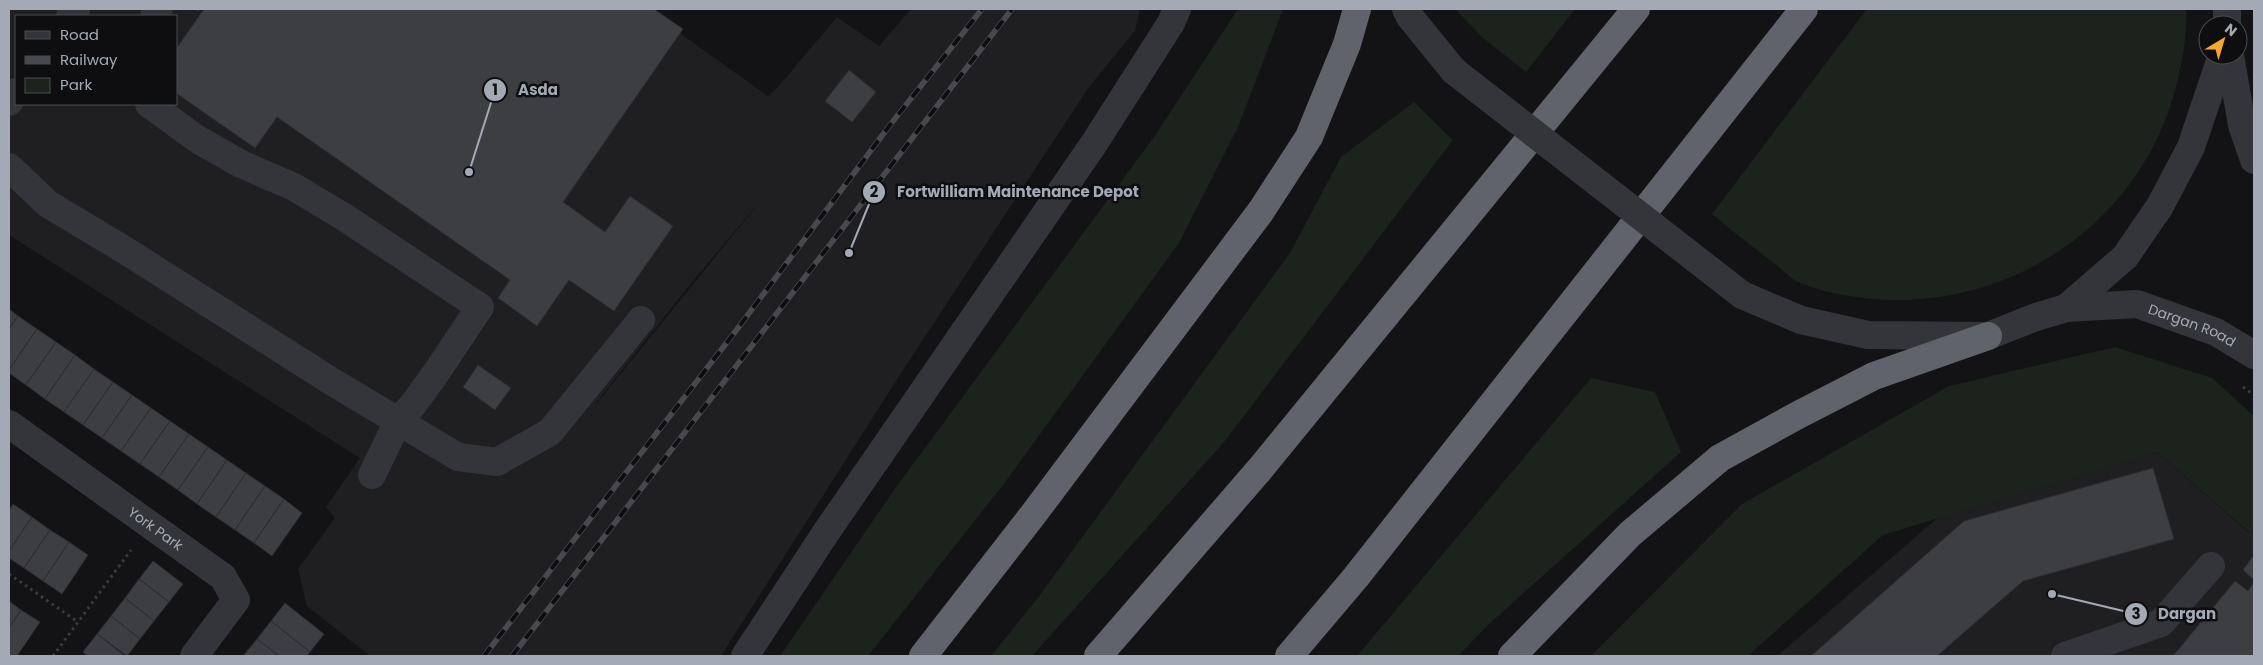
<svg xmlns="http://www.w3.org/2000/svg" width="2263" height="665" font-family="Poppins,sans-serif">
  <rect width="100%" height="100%" fill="#131315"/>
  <g fill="#1f1f22" fill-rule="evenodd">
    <path d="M9,9H646L768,96L777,88L837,17L879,46L911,9H1140L1135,31L1089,87L905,367L721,656H370L307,606L298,569L335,518L326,507L360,458L9,235ZM16,16H176V104H16ZM766,194L597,403H596L693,281Z"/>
    <polygon points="2157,452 2249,533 2254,531 2254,656 1777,656 1954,504"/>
  </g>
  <g fill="#1b231c">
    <polygon points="1238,9 1283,9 1239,125 1179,243 1003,485 868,656 780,656 894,490 1154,137"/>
    <polygon points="1455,9 1575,9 1526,72 1483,38"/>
    <path d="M1867,9H2186C2187,34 2183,59 2177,83C2145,215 2024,303 1890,300C1861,299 1826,294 1798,282C1790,278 1782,269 1774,263C1753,247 1732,231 1712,214Z"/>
    <polygon points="1414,102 1453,140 1225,441 1032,656 991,656 1037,599 1290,253 1341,157"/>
    <polygon points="2115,347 2212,378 2254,416 2254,531 2250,533 2157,452 1883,535 1748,656 1591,656 1742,504 1949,386"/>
    <polygon points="1591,378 1655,392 1681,452 1488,625 1458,656 1357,656"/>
  </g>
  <g fill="#3d3e42" stroke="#2d2d31">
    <polygon points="204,9 654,9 683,29 563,202 605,232 630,196 673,226 614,311 569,280 537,326 498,298 510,280 277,117 255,148 176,93 176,49"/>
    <polygon points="849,70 876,92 852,122 825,101"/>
    <polygon points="9,309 18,316 9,329"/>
    <polygon points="18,316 37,329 9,370 9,329"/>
    <polygon points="37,329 56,342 26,385 9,373 9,370"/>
    <polygon points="56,342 75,355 45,399 26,385"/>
    <polygon points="75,355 94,369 64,412 45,399"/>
    <polygon points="478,365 511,388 495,410 463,387"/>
    <polygon points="94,369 113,382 83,425 64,412"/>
    <polygon points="113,382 132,395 102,438 83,425"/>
    <polygon points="132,395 151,408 121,451 102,438"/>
    <polygon points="151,408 170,421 140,464 121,451"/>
    <polygon points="170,421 189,434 159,477 140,464"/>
    <polygon points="189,434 208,447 178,490 159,477"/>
    <polygon points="208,447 227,460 197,504 178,490"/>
    <polygon points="227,460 246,473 216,517 197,504"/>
    <polygon points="2153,468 2174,539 2023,581 1937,656 1811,656 1964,521"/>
    <polygon points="246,473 265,486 235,530 216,517"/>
    <polygon points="265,486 284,499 254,543 235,530"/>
    <polygon points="284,499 302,513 272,556 254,543"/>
    <polygon points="13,504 32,517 9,551 9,510"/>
    <polygon points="32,517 50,530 24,568 9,558 9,551"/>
    <polygon points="50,530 69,542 43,581 24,568"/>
    <polygon points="69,542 88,555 62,594 43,581"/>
    <polygon points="2253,556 2254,557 2254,580 2243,570"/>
    <polygon points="153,561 183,584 169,602 139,579"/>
    <polygon points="139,579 169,602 154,621 125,598"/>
    <polygon points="2235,581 2248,591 2254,582 2254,656 2173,656"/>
    <polygon points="125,598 154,621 140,639 111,616"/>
    <polygon points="9,601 21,610 9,628"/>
    <polygon points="285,603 324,634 310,652 271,621"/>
    <polygon points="21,610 40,622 17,656 9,656 9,628"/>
    <polygon points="111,616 140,639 127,656 97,634"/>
    <polygon points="271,621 310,652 307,656 279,656 257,639"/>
    <polygon points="97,634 125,656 88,656 83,652"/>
    <polygon points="257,639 279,656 243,656"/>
  </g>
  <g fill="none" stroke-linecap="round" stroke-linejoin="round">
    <g stroke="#3a3c41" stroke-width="3" stroke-dasharray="2.5 4" stroke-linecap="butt">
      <polyline points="197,9 202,12"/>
      <polyline points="2243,387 2254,395"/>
      <polyline points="9,574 78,622"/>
      <polyline points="53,656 131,550"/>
    </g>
    <g stroke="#34353a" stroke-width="28">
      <polyline points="1406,9 1410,17 1454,71"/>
      <polyline points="2227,9 2227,25"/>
      <polyline points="70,16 76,9"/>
      <polyline points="154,16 159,9"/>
      <polyline points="2230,55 2242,125 2254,160"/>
      <polyline points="9,102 16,92"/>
      <polyline points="149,104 197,139 241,164 294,187 344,217 480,307 436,373 412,406 398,421 372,475"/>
      <polyline points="9,167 48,204 123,249 331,381 458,457 497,462 550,432 641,320"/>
      <polyline points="1742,295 1801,320 1868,335 1988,336 2036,317 2066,308 2125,257 2160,206 2191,147 2222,55"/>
      <path id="s1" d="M2066,308L2137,304L2216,332L2254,355"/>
      <path id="s2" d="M9,424L223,577L236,600L194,656"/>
      <polyline points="745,656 827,531 1093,145 1171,23 1177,9"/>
      <polyline points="2065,656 2161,623 2211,566"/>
    </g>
    <g stroke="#60636b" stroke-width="28">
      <polyline points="923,656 1032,516 1261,211 1309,137 1347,44 1357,9"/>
      <polyline points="1098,656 1260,469 1636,9"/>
      <polyline points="1289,656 1356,577 1804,9"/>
      <polyline points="1512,656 1630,534 1720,458 1800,414 1874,376 1988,336"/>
    </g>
    <defs>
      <g id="rail">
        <polyline points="484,656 738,328 890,125 982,9"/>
        <polyline points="512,656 1012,9"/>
      </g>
    </defs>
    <use href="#rail" stroke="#47494f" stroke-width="5.5"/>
    <use href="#rail" stroke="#0e0e10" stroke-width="4" stroke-dasharray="11" stroke-linecap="butt"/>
    <polyline stroke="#34353a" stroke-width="28" points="1454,71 1742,295"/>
  </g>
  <g text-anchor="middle" stroke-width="5" stroke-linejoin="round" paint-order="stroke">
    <g font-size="14" fill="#a4aab5" stroke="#0e0e10">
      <text dy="5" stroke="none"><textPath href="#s1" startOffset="130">Dargan Road</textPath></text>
      <text dy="5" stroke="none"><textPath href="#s2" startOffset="180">York Park</textPath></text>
    </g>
  </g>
  <path fill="none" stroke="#a4aab5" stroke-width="2" d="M469 172L495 90M849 253L874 192M2052 594L2136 614"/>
  <g fill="#a4aab5" stroke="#0e0e10" stroke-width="2">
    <circle cx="469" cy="172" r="5"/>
    <circle cx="849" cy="253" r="5"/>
    <circle cx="2052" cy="594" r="5"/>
    <circle cx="495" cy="90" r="12"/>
    <circle cx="874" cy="192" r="12"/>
    <circle cx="2136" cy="614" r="12"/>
  </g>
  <g font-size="15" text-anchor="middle" font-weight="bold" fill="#111">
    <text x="495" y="95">1</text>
    <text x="874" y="197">2</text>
    <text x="2136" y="619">3</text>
  </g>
  <g font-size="15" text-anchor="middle" font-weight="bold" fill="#a4aab5" stroke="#0e0e10" stroke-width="5" stroke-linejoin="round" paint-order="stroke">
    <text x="538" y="95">Asda</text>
    <text x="1018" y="197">Fortwilliam Maintenance Depot</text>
    <text x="2187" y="619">Dargan</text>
  </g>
  <rect width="2263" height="665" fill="none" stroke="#a4aab5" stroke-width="20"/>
  <rect x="15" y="15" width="162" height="90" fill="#0e0e10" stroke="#4a4c52"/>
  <rect x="25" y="31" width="25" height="8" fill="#34353a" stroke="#4a4c52"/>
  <text x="60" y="40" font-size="15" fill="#a4aab5">Road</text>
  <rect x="25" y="56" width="25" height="8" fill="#47494f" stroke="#4a4c52"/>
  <text x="60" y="65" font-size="15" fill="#a4aab5">Railway</text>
  <rect x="25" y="78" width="25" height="15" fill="#1b231c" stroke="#4a4c52"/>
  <text x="60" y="90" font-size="15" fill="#a4aab5">Park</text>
  <g transform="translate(2223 40) rotate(38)"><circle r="24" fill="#0e0e10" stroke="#4a4c52"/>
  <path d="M0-4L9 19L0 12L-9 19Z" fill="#f4a92c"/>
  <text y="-8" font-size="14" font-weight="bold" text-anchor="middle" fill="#a4aab5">N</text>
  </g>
</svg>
